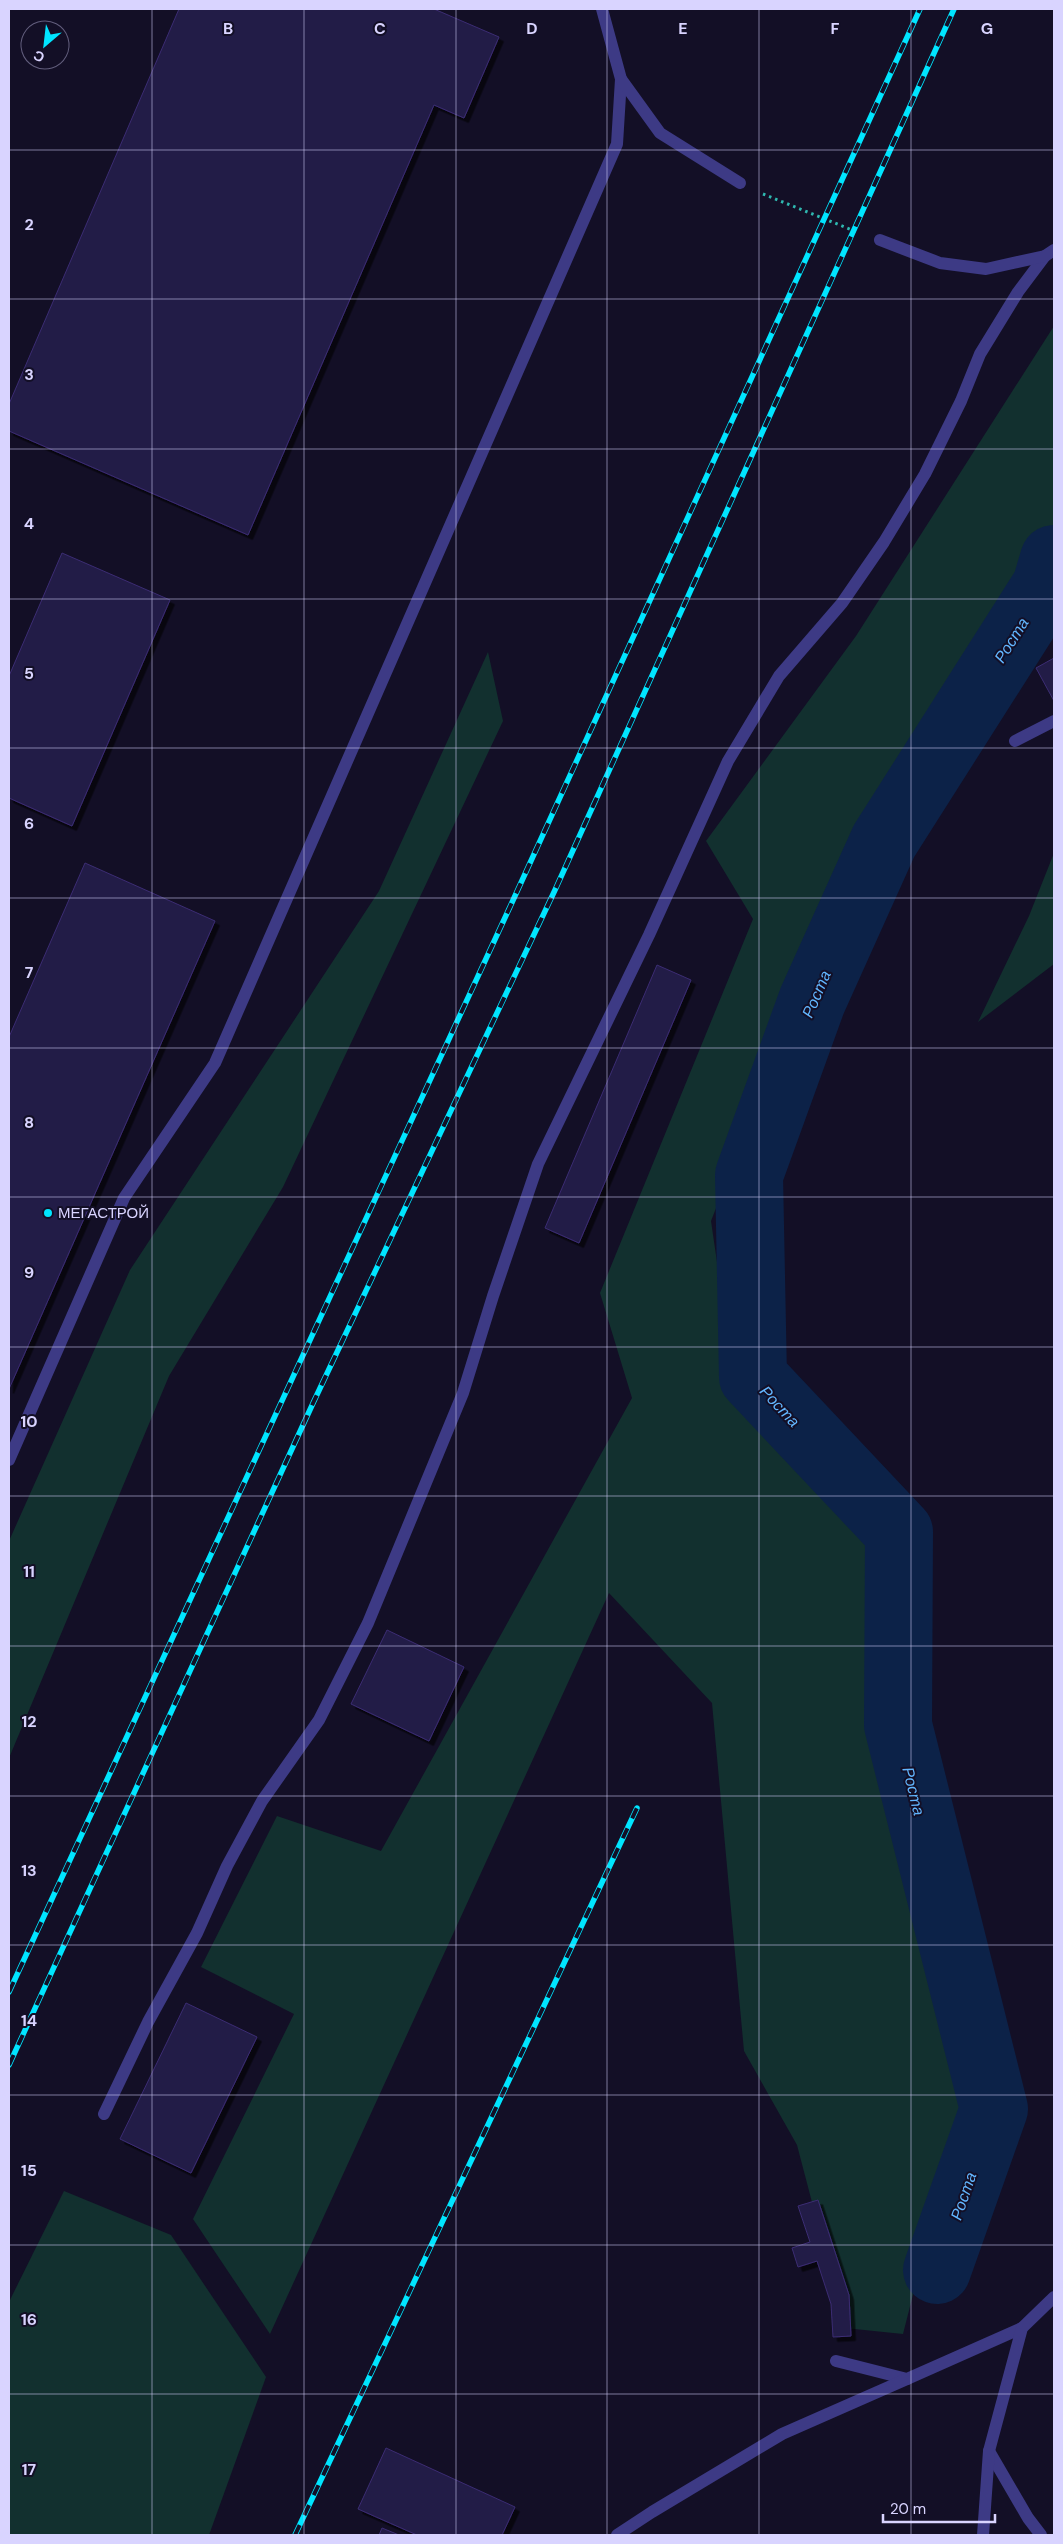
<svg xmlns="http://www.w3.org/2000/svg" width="1063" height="2544" font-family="'DM Sans',sans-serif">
  <defs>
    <filter id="shadow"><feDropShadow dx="4.5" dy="4.5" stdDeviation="0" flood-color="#0009"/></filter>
  </defs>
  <rect width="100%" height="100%" fill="#130f26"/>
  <g fill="#12302f">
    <polygon points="1054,326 1054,600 942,768 875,904 788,1024 711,1221 736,1392 878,1537 886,1734 981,2049 933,2216 903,2334 845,2328 797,2145 744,2051 712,1703 609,1593 270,2334 193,2219 294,2014 201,1967 277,1816 381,1851 632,1398 600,1293 753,919 706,841 856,636"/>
    <polygon points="488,652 503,721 283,1187 169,1376 9,1758 9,1541 130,1270 379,891"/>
    <polygon points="1054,853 1054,964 978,1022 1029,916"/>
    <polygon points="64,2191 171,2235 266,2377 209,2535 9,2535 9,2302"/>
  </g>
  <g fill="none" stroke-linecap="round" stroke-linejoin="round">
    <polyline stroke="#0c2248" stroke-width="68" points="937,2270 994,2109 898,1725 899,1532 753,1377 749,1175 812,1001 884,841 1046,586 1054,559"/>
  </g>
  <g fill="#241b47" stroke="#3b2d73" filter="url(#shadow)">
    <polygon points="179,9 434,9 499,37 464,118 434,105 248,535 9,431 9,404"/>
    <polygon points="62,553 170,600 72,826 9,798 9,676"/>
    <polygon points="1054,658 1054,701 1036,668"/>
    <polygon points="85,863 215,921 9,1389 9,1037"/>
    <polygon points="657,965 691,980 579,1243 545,1228"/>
    <polygon points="387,1630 464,1667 429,1741 351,1704"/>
    <polygon points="186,2003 257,2037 191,2173 120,2139"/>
    <polygon points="818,2200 849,2295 851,2336 833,2337 831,2304 817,2261 798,2267 792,2248 810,2242 798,2206"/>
    <polygon points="386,2448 515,2507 502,2535 417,2535 358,2509"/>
    <polygon points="382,2528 399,2535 379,2535"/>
  </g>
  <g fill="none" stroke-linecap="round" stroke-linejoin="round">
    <polyline stroke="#2fb8b0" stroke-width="3" stroke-dasharray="2.5 4" stroke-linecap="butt" points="763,194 857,232"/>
    <g stroke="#3d3a85" stroke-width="12">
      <polyline points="1015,741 1054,721"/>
      <polyline points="9,1460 124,1198 215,1063 617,144 621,79"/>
      <polyline points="104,2114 148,2022 197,1933 227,1866 262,1801 319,1720 368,1623 463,1393 493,1296 538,1164 649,935 728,761 779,676 842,603 884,542 925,474 961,401 980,354 1018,292 1045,256"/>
      <polyline points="836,2361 907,2379 1022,2328"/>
      <polyline points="989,2451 1028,2518 1041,2535"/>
      <polyline points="617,2535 652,2512 782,2434 907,2379"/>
      <polyline points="983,2535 989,2451 1022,2328 1054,2297"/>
    </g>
    <g stroke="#3d3a85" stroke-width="12">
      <polyline points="602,9 621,79 660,133 740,183"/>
      <polyline points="880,240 940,263 986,269 1045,256 1054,250"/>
    </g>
    <defs>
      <g id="rail">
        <polyline points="9,1992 509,909 920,9"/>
        <polyline points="9,2065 314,1401 555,890 954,9"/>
        <polyline points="295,2535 637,1808"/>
      </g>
    </defs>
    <use href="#rail" stroke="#00e5ff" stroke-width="5.5"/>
    <use href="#rail" stroke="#130f26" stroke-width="4" stroke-dasharray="11" stroke-linecap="butt"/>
  </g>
  <path fill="none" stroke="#d9d4ff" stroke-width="1" stroke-opacity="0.55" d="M152,9V2535M304,9V2535M456,9V2535M607,9V2535M759,9V2535M911,9V2535M9,150H1054M9,299H1054M9,449H1054M9,599H1054M9,748H1054M9,898H1054M9,1048H1054M9,1197H1054M9,1347H1054M9,1496H1054M9,1646H1054M9,1796H1054M9,1945H1054M9,2095H1054M9,2245H1054M9,2394H1054"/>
  <circle fill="#00e5ff" stroke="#130f26" stroke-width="2" cx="48" cy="1213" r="5"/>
  <g text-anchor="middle" stroke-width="4" stroke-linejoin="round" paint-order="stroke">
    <g font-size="15" fill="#d9d4ff" stroke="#130f26" text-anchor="start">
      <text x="58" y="1218">МЕГАСТРОЙ</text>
    </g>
    <g font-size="16" font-style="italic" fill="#62b6ff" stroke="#130f26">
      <text transform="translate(1011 640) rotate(-58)" y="6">Роста</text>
      <text transform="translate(816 994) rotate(-67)" y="6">Роста</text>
      <text transform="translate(780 1406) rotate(47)" y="6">Роста</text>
      <text transform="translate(914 1791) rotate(76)" y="6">Роста</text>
      <text transform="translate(963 2196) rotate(-71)" y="6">Роста</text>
    </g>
  </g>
  <g font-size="16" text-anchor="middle" font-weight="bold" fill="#d9d4ff" stroke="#130f26" stroke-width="4" stroke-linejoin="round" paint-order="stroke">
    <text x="228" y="34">B</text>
    <text x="380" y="34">C</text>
    <text x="532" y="34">D</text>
    <text x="683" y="34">E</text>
    <text x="835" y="34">F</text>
    <text x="987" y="34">G</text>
    <text x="29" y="230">2</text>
    <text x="29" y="380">3</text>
    <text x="29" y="529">4</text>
    <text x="29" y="679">5</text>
    <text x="29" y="829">6</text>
    <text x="29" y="978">7</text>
    <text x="29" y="1128">8</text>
    <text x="29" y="1278">9</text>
    <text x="29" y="1427">10</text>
    <text x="29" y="1577">11</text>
    <text x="29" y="1727">12</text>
    <text x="29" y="1876">13</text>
    <text x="29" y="2026">14</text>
    <text x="29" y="2176">15</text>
    <text x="29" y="2325">16</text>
    <text x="29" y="2475">17</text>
  </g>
  <rect width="1063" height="2544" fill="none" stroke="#d9d4ff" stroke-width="20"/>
  <g transform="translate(45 45) rotate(208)"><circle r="24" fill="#130f26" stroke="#625e7d"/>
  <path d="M0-4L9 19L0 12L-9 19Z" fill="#00e5ff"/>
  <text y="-8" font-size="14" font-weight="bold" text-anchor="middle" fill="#d9d4ff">С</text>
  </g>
  <path d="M883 2514v8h112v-8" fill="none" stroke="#d9d4ff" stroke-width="2.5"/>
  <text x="890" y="2514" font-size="15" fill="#d9d4ff" stroke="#130f26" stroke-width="4" paint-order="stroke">20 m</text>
</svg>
